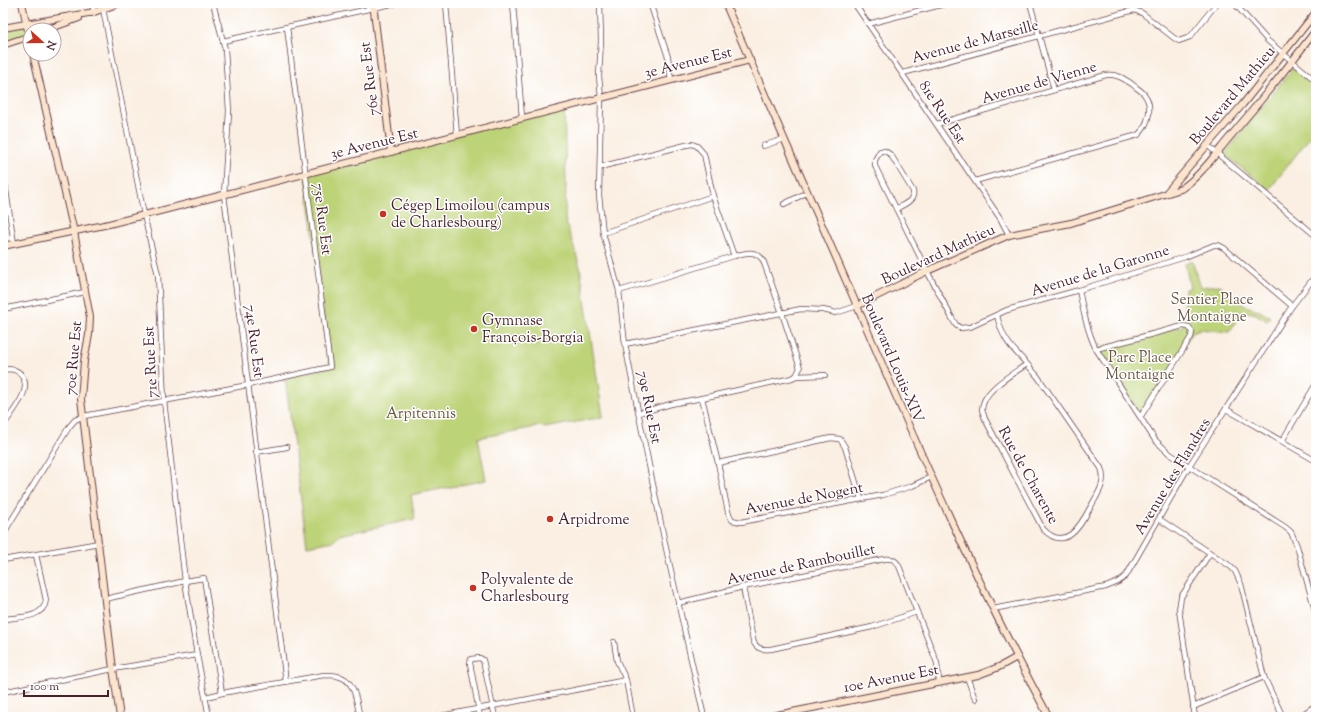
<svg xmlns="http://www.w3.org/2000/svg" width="1319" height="720" font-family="'Sorts Mill Goudy',serif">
  <rect width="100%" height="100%" fill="#fff"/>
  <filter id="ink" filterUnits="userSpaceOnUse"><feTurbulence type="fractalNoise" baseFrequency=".025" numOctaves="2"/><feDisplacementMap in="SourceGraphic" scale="8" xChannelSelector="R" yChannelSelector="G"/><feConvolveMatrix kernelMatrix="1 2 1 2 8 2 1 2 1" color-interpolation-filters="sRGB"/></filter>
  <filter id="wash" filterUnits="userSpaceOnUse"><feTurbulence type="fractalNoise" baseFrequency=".012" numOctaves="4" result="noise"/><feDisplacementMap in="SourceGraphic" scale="16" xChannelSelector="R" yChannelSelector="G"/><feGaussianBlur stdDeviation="0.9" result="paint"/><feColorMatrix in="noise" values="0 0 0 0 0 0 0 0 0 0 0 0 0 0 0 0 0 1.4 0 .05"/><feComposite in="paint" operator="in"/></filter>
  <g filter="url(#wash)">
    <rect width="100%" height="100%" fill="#faefe2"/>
    <g fill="#bdd377" stroke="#847951">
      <polygon points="27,25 29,36 3,45 3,28"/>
      <polygon points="1293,68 1316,85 1316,129 1269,190 1224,154"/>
      <polygon points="564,107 566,182 565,219 580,267 603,417 545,428 541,426 478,438 486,480 411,495 415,519 339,535 334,541 307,546 285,377 330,367 306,174"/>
      <polygon points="1192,260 1200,287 1219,285 1245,306 1258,310 1270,317 1267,321 1256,314 1243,311 1229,332 1200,329 1192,332 1141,416 1096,349 1183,326 1184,319 1185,289 1190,288 1185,263"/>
    </g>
  </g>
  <g filter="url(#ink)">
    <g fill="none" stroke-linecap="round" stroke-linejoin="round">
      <defs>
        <g id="street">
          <polyline points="92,3 94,12"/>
          <polyline points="213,3 225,49 229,111 224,195 286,682"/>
          <polyline points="446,3 457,135"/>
          <polyline points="513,3 522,118"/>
          <polyline points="600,3 601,41 599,76 601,98 599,195 603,233 619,291 625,344 639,416 667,553 704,717"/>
          <polyline points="650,3 668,57 671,80"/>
          <polyline points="854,3 1000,218 1009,235"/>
          <polyline points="1030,3 1054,90"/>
          <polyline points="1234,3 1268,41 1316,81"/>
          <polyline points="103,9 144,215 158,275 164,401 185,581 197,655 209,717"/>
          <polyline points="868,24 948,3"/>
          <polyline points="223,41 396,3"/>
          <polyline points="903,73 1134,10 1142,13 1174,38 1179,41 1190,37 1217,3"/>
          <path d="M937,124L1106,75C1117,74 1123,78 1132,84C1136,88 1141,90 1144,94C1154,106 1148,126 1138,135L975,181"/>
          <polyline points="1207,145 1316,236"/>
          <polyline points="763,146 784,139"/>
          <polyline points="600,167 686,145 692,144 697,146 704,154 713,196 734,256"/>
          <polyline points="3,170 14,244"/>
          <polyline points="784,204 808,192"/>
          <path d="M896,209C904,204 915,201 913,191L891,155L885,151H880L875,160V166L927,271L953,320L956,325L960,328L970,327L1007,310L1079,290L1185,257L1214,245H1218L1224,248L1292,306"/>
          <polyline points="603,233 713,196"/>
          <path d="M1079,290C1083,310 1087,330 1096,349L1155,440L1170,454L1285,527L1291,532L1297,546L1316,614"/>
          <path d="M619,291L734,256C745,253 755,249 763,260L782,313L800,368L796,376L792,378L702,398L671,404L639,413"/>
          <polyline points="3,309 85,292"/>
          <path d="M997,315C1002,339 1011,347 1027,364C1013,374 982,390 982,410C983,412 984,416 985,419L1043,529C1065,552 1080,527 1090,508C1097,495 1107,483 1101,468L1038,377L1027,364"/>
          <polyline points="625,344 801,309 823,310 836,313 857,306"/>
          <polyline points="1096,349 1183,326 1189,327 1192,332 1191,337 1141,416"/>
          <path d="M3,370C21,366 30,381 22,397C17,407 9,417 3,426"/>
          <polyline points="796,376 825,375"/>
          <polyline points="702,398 718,463 728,512 732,520 741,522 883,495 912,486 931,477"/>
          <polyline points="1226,409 1316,461"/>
          <polyline points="1282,441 1316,384"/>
          <polyline points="256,452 287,447"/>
          <polyline points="718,463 831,438 840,439 845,447 861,499"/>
          <polyline points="1159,519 1230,566 1235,571 1241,584 1264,677 1283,717"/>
          <polyline points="3,537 8,526 69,427 75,420 84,416 248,385 330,367 287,27"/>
          <polyline points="3,560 99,543"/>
          <path d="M743,587L753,640C756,649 762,650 771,649L872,627L917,612"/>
          <polyline points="105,599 185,581 204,578 222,693"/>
          <path d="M678,603L743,587L884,559C891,558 896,559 899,566L937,663L939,682"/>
          <polyline points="993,609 1106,587 1118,582 1126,576 1189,466 1292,306 1316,275"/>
          <path d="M3,619C18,617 44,619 46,600L36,555"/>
          <polyline points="614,642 617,661 626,680 633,717"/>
          <polyline points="967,677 975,699"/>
          <polyline points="3,692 113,669 197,655"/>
          <path d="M206,697L222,693L324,675C328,675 333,675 337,676C356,679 356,702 360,717"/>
          <polyline points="1193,707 1264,677"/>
          <polyline points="436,717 626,680"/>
          <polyline points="480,717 470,663 471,659 480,658 483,660 495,717"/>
          <polyline points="1195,717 1179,610 1181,597 1210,553"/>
          <polyline points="1299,717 1316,705"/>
        </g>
        <g id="secondary">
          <polyline points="22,3 30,40"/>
          <polyline points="373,3 391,152"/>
          <path d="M725,3C767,100 810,196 851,292C913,436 974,580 1049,717"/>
          <polyline points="91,13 120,3"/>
          <polyline points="3,28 94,12"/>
          <polyline points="46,30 79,18"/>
          <polyline points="3,45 30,36"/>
          <polyline points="33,54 74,232 90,317 89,335 84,361 81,399 113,669 120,717"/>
          <polyline points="1166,193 1243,104 1316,12"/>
          <polyline points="3,246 109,224 750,60"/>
          <path d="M857,306L927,271L1009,235L1071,223L1181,189C1200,176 1214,156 1229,138C1259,103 1288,67 1316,30"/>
          <polyline points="767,717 978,675 999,667 1017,657"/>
        </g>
      </defs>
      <use href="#street" stroke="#643e46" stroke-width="6"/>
      <use href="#secondary" stroke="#643e46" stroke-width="8"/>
      <use href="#street" stroke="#fff" stroke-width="4.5"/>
      <use href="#secondary" stroke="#fce5cf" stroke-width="6"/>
    </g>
  </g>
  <g fill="#c8321e" stroke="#fff" stroke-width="1.5">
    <circle cx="383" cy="214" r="4"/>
    <circle cx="474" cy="329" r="4"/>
    <circle cx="550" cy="519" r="4"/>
    <circle cx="473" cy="588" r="4"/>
  </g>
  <g text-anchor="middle" stroke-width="3" stroke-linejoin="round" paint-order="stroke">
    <g font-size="15" fill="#4a1f2b" stroke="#fff">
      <text transform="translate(975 41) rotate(-15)" y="5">Avenue de Marseille</text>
      <text transform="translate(688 62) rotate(-14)" y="5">3e Avenue Est</text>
      <text transform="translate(369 79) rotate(-97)" y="5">76e Rue Est</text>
      <text transform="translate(1039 82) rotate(-16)" y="5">Avenue de Vienne</text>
      <text transform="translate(1232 95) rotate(-50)" y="5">Boulevard Mathieu</text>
      <text transform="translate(943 112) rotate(56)" y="5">81e Rue Est</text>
      <text transform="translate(374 143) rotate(-14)" y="5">3e Avenue Est</text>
      <text transform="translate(323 219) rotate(83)" y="5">75e Rue Est</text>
      <text transform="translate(938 254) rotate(-25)" y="5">Boulevard Mathieu</text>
      <text transform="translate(1100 270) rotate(-17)" y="5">Avenue de la Garonne</text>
      <text transform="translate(255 341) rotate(83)" y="5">74e Rue Est</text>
      <text transform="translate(73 358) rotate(-85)" y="5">70e Rue Est</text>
      <text transform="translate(893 358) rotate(67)" y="5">Boulevard Louis-XIV</text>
      <text transform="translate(150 362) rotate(-93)" y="5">71e Rue Est</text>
      <text transform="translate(650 407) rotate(79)" y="5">79e Rue Est</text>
      <text transform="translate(1029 475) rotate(61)" y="5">Rue de Charente</text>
      <text transform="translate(1172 476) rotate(-59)" y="5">Avenue des Flandres</text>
      <text transform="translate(804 498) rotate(-11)" y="5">Avenue de Nogent</text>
      <text transform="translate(801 564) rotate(-12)" y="5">Avenue de Rambouillet</text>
      <text transform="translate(891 678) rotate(-11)" y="5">10e Avenue Est</text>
    </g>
    <g font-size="15" fill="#4a1f2b" stroke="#fff" text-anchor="start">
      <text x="391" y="210">Cégep Limoilou (campus<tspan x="391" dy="17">de Charlesbourg)</tspan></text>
      <text x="482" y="325">Gymnase<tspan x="482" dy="17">François-Borgia</tspan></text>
      <text x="558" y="524">Arpidrome</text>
      <text x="481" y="584">Polyvalente de<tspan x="481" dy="17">Charlesbourg</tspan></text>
    </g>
    <g font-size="15" fill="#6c5542" stroke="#fff">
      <text x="1212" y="304">Sentier Place<tspan x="1212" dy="17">Montaigne</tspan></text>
      <text x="1140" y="362">Parc Place<tspan x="1140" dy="17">Montaigne</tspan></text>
      <text x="421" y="418">Arpitennis</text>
    </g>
  </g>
  <rect width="1319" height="720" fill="none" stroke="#fff" stroke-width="16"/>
  <g transform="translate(42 42) rotate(111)"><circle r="19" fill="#ffffff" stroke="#b7a5aa"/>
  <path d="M0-3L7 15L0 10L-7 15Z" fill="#c8321e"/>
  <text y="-6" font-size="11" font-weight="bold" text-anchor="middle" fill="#4a1f2b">N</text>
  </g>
  <path d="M24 690v6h84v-6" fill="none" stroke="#4a1f2b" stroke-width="2"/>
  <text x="30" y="690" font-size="12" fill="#4a1f2b" stroke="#ffffff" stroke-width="3" paint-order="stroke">100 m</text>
</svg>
